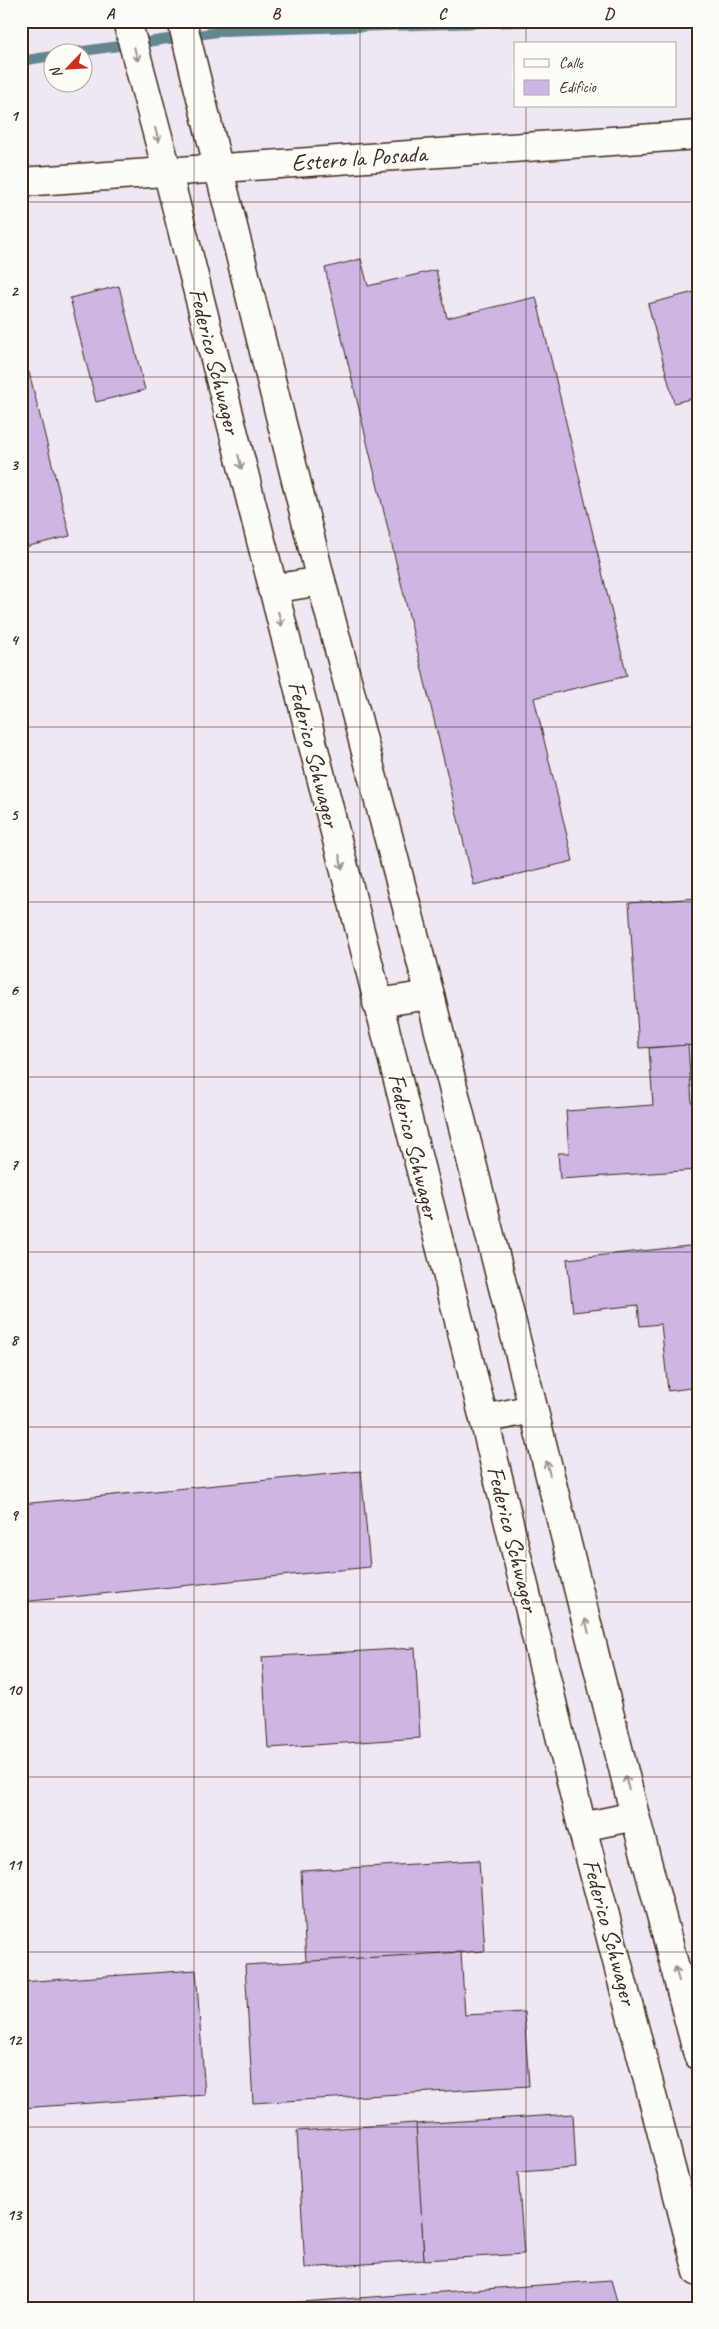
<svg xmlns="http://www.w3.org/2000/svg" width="719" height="2329" font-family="Caveat,sans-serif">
  <rect width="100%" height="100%" fill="#fdfcf7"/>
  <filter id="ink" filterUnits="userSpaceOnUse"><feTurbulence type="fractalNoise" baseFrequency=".02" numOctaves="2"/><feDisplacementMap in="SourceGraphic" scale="10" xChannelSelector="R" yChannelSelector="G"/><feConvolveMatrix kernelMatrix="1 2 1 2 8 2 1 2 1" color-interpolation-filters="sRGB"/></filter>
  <g filter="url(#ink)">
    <path fill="#efe7f1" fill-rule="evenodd" d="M21,21H698V2308H21ZM515,44H675V106H515ZM52,52H82V82H52Z"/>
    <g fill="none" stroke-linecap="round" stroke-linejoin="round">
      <g stroke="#638791" stroke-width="10">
        <polyline points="76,52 225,31 548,21"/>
        <polyline points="21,61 52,56"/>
      </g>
    </g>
    <g fill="#cdb5e4" stroke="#3b2a1e">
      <polygon points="361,259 368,286 436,270 447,318 536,297 627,676 534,698 573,861 474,885 325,268"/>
      <polygon points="119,286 145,390 96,402 70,298"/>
      <polygon points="698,291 698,397 674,403 648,304"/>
      <polygon points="29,372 70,536 21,548 21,374"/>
      <polygon points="698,898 698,1045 639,1048 629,903"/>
      <polygon points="688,1045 692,1103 698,1102 698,1170 560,1179 558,1153 569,1153 566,1111 653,1105 649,1048"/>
      <polygon points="698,1245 698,1387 668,1391 661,1324 640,1326 638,1305 573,1312 567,1259"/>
      <polygon points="361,1471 370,1567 21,1602 21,1504"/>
      <polygon points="415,1648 420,1738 268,1748 262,1657"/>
      <polygon points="479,1860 485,1951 306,1962 301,1871"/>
      <polygon points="461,1952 465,2015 524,2012 529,2086 253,2103 245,1965"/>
      <polygon points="196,1970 205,2095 21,2108 21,1982"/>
      <polygon points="573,2114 576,2168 518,2172 524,2254 424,2260 415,2124"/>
      <polygon points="416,2123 424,2260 305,2268 297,2131"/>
      <polygon points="611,2280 619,2308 217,2308"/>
    </g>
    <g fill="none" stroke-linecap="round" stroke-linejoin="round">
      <defs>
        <g id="street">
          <polyline points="127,21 167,170 484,1419 582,1827 698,2272"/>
          <polyline points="182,21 321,581 430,995 635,1816 698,2055"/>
          <polyline points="21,182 698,135"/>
          <polyline points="272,589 321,581"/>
          <polyline points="377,1003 430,995"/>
          <polyline points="484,1419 533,1409"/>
          <polyline points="582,1827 635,1816"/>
        </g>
      </defs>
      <use href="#street" stroke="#3b2a1e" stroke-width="31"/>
      <use href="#street" stroke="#fdfcf7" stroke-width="28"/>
    </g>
    <defs><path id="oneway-shaft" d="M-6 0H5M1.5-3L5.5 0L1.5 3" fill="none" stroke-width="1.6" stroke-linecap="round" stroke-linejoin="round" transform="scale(1.25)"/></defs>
    <g stroke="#9c938a">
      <use href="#oneway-shaft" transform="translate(136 54) rotate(75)"/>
      <use href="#oneway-shaft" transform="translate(157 135) rotate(75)"/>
      <use href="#oneway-shaft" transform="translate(240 462) rotate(76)"/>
      <use href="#oneway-shaft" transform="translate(280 619) rotate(76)"/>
      <use href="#oneway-shaft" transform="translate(341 862) rotate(76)"/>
      <use href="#oneway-shaft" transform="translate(548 1468) rotate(-104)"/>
      <use href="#oneway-shaft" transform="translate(587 1626) rotate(-104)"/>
      <use href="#oneway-shaft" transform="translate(627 1783) rotate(-104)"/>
      <use href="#oneway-shaft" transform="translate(677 1974) rotate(-105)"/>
    </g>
  </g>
  <path fill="none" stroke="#3b2a1e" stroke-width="1" stroke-opacity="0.55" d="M194,21V2308M360,21V2308M526,21V44M526,106V2308M21,202H698M21,377H698M21,552H698M21,727H698M21,902H698M21,1077H698M21,1252H698M21,1427H698M21,1602H698M21,1777H698M21,1952H698M21,2127H698"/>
  <g text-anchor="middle" stroke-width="4" stroke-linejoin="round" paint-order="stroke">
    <g font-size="24" fill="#3b2a1e" stroke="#fdfcf7">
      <text transform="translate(359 158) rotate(-4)" y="8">Estero la Posada</text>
      <text transform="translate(215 361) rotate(76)" y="8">Federico Schwager</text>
      <text transform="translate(314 754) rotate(76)" y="8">Federico Schwager</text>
      <text transform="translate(414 1146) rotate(76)" y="8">Federico Schwager</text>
      <text transform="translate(513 1539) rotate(76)" y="8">Federico Schwager</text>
      <text transform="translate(610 1932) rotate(75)" y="8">Federico Schwager</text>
    </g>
  </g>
  <rect width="719" height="2329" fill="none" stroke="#fdfcf7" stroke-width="55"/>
  <rect x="514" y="42" width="162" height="65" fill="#fdfcf7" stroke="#afa8a0"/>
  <rect x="524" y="59" width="25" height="8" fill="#fdfcf7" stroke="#afa8a0"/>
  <text x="559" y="68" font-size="15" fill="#3b2a1e">Calle</text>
  <rect x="524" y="80" width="25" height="15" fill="#cdb5e4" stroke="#afa8a0"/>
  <text x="559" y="92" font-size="15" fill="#3b2a1e">Edificio</text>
  <g transform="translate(68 68) rotate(245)"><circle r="24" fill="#fdfcf7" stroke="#afa8a0"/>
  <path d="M0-4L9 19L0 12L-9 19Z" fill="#c8321e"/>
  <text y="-8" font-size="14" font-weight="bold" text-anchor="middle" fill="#3b2a1e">N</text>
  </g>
  <rect x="28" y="28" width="664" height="2274" fill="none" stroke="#3b2a1e" stroke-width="2"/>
  <g font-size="16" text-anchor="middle" font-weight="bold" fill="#3b2a1e">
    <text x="110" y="19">A</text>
    <text x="276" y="19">B</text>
    <text x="442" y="19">C</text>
    <text x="609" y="19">D</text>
    <text x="14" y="121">1</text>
    <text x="14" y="296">2</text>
    <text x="14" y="470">3</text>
    <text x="14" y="645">4</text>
    <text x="14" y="820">5</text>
    <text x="14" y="995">6</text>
    <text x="14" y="1170">7</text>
    <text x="14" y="1345">8</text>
    <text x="14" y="1520">9</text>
    <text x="14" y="1695">10</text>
    <text x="14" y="1870">11</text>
    <text x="14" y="2045">12</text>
    <text x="14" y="2220">13</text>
  </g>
</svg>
